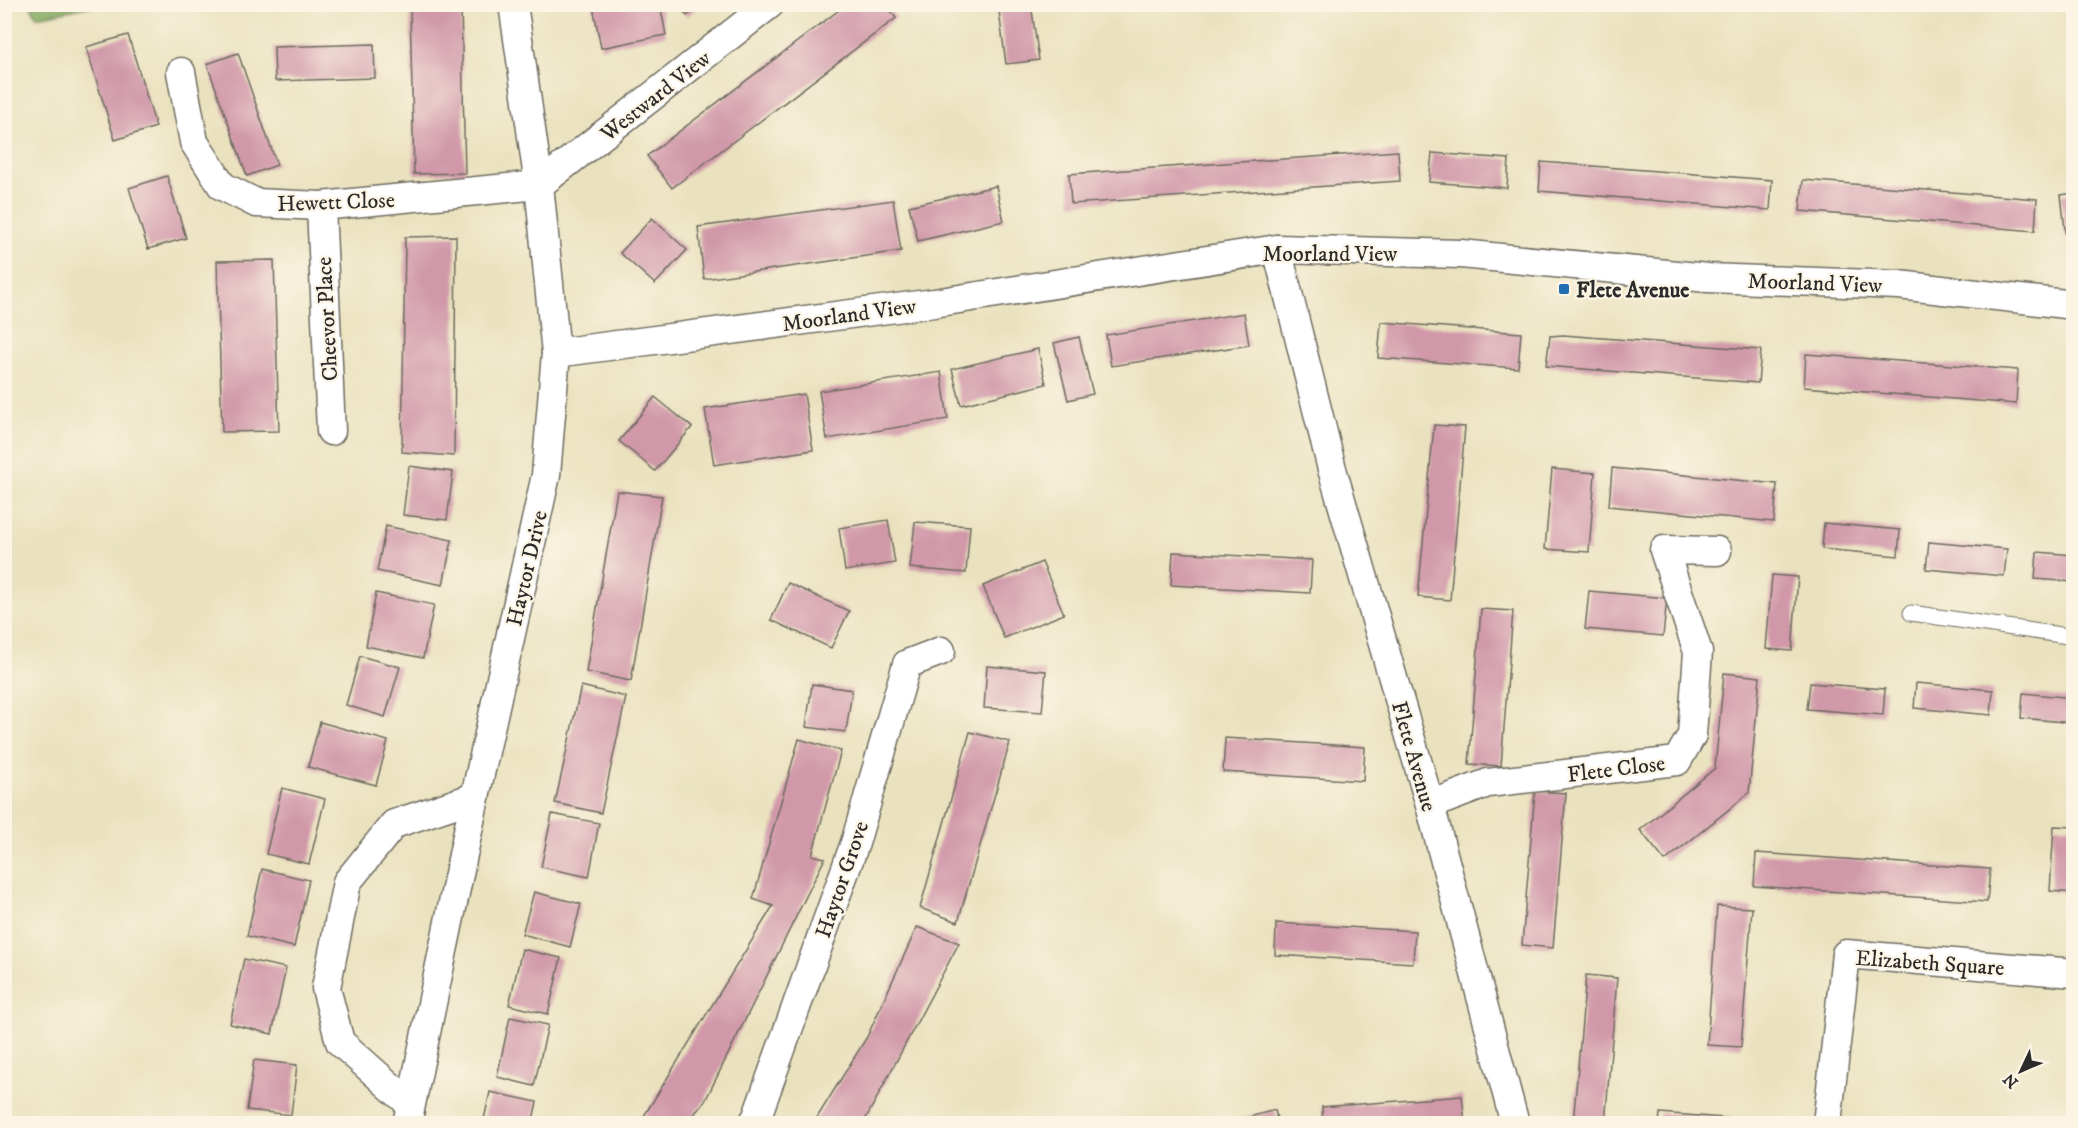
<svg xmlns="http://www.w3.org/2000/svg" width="2078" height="1128" font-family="'IM FELL DW Pica',serif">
  <rect width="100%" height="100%" fill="#fcf5e5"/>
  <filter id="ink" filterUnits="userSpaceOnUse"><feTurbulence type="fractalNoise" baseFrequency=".0167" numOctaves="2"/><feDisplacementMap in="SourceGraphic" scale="12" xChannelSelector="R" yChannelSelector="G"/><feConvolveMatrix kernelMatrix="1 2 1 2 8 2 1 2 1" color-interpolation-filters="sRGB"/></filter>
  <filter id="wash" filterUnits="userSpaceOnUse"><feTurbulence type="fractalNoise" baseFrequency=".008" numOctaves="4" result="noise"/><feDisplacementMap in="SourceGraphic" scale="24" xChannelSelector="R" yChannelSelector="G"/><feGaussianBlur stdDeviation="1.35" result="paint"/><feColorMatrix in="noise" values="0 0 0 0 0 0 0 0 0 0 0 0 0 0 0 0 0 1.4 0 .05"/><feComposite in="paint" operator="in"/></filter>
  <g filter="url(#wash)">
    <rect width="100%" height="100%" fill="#eae2bf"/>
    <polygon fill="#84ac62" stroke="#586c46" stroke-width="1.5" points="30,5 98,5 37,17"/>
    <g id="blocks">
      <g fill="#d098a9">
        <polygon points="599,4 660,4 666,35 601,48 593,6"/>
        <polygon points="677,4 701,4 687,16"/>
        <polygon points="847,4 886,4 896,18 672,188 647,156"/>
        <polygon points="998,4 1031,4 1039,60 1006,64"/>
        <polygon points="461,6 465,173 414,174 410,7"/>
        <polygon points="128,35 156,127 115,140 86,47"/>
        <polygon points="374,44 375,78 275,81 274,47"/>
        <polygon points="238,53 277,165 247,176 207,64"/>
        <polygon points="1398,151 1400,181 1071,204 1069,174"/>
        <polygon points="1432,153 1509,159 1507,188 1429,182"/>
        <polygon points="1541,162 1772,180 1770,210 1539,191"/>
        <polygon points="167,176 186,238 148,249 129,188"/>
        <polygon points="1803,180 2037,199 2035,231 1800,211"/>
        <polygon points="996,186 1004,221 918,241 909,206"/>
        <polygon points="2074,193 2074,237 2066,239 2061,195"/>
        <polygon points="893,200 901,251 704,279 698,227"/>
        <polygon points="652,218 687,250 655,284 620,253"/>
        <polygon points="456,236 454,456 402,452 405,237"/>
        <polygon points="274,260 279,431 222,432 217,261"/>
        <polygon points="1244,313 1249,345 1111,366 1106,335"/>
        <polygon points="1381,322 1521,333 1518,368 1378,358"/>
        <polygon points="1563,335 1761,350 1758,383 1546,366 1550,336"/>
        <polygon points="1079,337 1093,394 1068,400 1054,343"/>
        <polygon points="1038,349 1046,384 961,405 952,369"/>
        <polygon points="1806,354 2018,370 2016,404 1804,387"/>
        <polygon points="941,372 948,419 827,439 819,391"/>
        <polygon points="804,394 813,450 714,465 705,409"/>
        <polygon points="655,397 692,427 655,471 619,441"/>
        <polygon points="1434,425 1465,427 1450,600 1418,597"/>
        <polygon points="409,466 453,472 447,520 403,515"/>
        <polygon points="1612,468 1777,484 1774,522 1609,506"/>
        <polygon points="1552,469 1595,473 1589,552 1545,549"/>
        <polygon points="617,491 662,496 631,681 586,672"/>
        <polygon points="888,520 895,563 845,571 839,528"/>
        <polygon points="915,522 970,526 966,573 910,568"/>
        <polygon points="1824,523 1900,530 1898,556 1822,549"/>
        <polygon points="386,526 452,540 443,585 377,571"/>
        <polygon points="1929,542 2007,549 2004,576 1926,569"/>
        <polygon points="1173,552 1312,560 1310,593 1171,585"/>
        <polygon points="2037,552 2074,555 2074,582 2035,579"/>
        <polygon points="1042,562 1064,614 1004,638 983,586"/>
        <polygon points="1772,575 1798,577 1792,651 1766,649"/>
        <polygon points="788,583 849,611 831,648 771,620"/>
        <polygon points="1589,591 1667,598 1663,636 1585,629"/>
        <polygon points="376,593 434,605 423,658 366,646"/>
        <polygon points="1481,609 1513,611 1501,766 1469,764"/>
        <polygon points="360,656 400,667 385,717 346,705"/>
        <polygon points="987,666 1046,671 1042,712 984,708"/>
        <polygon points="1724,673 1760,677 1749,793 1665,861 1640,830 1715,768"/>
        <polygon points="1810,683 1885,689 1883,715 1807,709"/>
        <polygon points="1916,683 1993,690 1991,715 1914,708"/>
        <polygon points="812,684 852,690 846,732 806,727"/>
        <polygon points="581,686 626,697 601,813 555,803"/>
        <polygon points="2023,693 2074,698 2074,723 2021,718"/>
        <polygon points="320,722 388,741 376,785 308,767"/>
        <polygon points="970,732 1010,742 958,922 920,908"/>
        <polygon points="1225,738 1365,747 1363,781 1223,772"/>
        <polygon points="799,739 841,751 812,855 825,858 705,1101 686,1124 639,1124 773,906 753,899"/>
        <polygon points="282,788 325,799 309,864 266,854"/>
        <polygon points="1535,791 1566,793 1553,948 1522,945"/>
        <polygon points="552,814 599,823 589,877 541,867"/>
        <polygon points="2054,826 2074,827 2074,893 2050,891"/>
        <polygon points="1756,853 1990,869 1987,902 1754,886"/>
        <polygon points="262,869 309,880 294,947 247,936"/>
        <polygon points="534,892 581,904 570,947 522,934"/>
        <polygon points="1717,906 1752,908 1741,1047 1707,1045"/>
        <polygon points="1276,923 1415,931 1413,963 1275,955"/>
        <polygon points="917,927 959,943 863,1124 813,1124 867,1037"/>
        <polygon points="522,949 561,958 548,1014 509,1005"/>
        <polygon points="244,959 286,968 272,1034 230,1024"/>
        <polygon points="1586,975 1617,978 1605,1124 1573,1124"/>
        <polygon points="510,1017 548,1025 534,1086 497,1077"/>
        <polygon points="254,1060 297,1065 291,1115 247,1110"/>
        <polygon points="490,1092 537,1102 532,1124 483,1124"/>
        <polygon points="1462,1096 1465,1124 1323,1124 1322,1107"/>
        <polygon points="1275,1110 1278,1124 1227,1124 1227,1123"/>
        <polygon points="1660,1113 1736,1119 1736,1124 1659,1124"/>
      </g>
    </g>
  </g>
  <g filter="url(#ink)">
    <use href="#blocks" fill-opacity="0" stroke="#6e6b5f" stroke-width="1.5"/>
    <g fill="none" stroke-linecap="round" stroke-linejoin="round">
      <defs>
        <polyline id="service" points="1911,613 2074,637"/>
        <g id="minor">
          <polyline points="181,72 194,142 222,186 256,203 321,206 539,185 770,4"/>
          <polyline points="321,206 331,431"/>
          <polyline points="1277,249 1332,469 1430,805 1515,1124"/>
          <polyline points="556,353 934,303 1277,249 1461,254 1708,278 1899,285 2074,305"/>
          <polyline points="1430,805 1488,783 1677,761 1692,735 1698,652 1664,550 1717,551"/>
          <polyline points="410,1104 340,1042 326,988 347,882 394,824 475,797"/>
          <polyline points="407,1124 475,797 546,475 556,353 539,185 513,4"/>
          <polyline points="752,1124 756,1119 855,843 907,664 941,651"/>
          <polyline points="1827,1124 1846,954 2074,973"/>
        </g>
      </defs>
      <use href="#service" stroke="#6e6b5f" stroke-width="17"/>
      <use href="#minor" stroke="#6e6b5f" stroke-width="31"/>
      <use href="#service" stroke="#fff" stroke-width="15"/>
      <use href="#minor" stroke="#fff" stroke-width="28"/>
    </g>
  </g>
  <rect fill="#1f6fb2" stroke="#fcf5e5" stroke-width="2" x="1558" y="283" width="12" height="12" rx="3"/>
  <g text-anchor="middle" stroke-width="4.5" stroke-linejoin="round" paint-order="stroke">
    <g font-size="22" fill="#2b2b2b" stroke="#fcf5e5">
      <text transform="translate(655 95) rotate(-38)" y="8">Westward View</text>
      <text transform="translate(336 201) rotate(-2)" y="8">Hewett Close</text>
      <text x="1330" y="261">Moorland View</text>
      <text transform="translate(1815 282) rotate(2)" y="8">Moorland View</text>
      <text transform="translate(849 314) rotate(-8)" y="8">Moorland View</text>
      <text transform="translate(326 319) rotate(-93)" y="8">Cheevor Place</text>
      <text transform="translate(526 568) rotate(-77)" y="8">Haytor Drive</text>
      <text transform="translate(1415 756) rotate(74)" y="8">Flete Avenue</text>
      <text transform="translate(1616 768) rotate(-7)" y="8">Flete Close</text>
      <text transform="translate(841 879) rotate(-71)" y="8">Haytor Grove</text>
      <text transform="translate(1930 962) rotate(4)" y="8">Elizabeth Square</text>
    </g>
    <g font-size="22" font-weight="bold" fill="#2b2b2b" stroke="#fcf5e5" text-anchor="start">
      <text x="1576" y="297">Flete Avenue</text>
    </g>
  </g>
  <rect width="2078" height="1128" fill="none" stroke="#fcf5e5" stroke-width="24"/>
  <g transform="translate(2021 1071) rotate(226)" stroke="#fcf5e5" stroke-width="4.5" paint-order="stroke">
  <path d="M0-4.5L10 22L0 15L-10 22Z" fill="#2b2b2b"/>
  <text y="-9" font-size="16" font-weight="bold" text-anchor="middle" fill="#2b2b2b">N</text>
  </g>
</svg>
